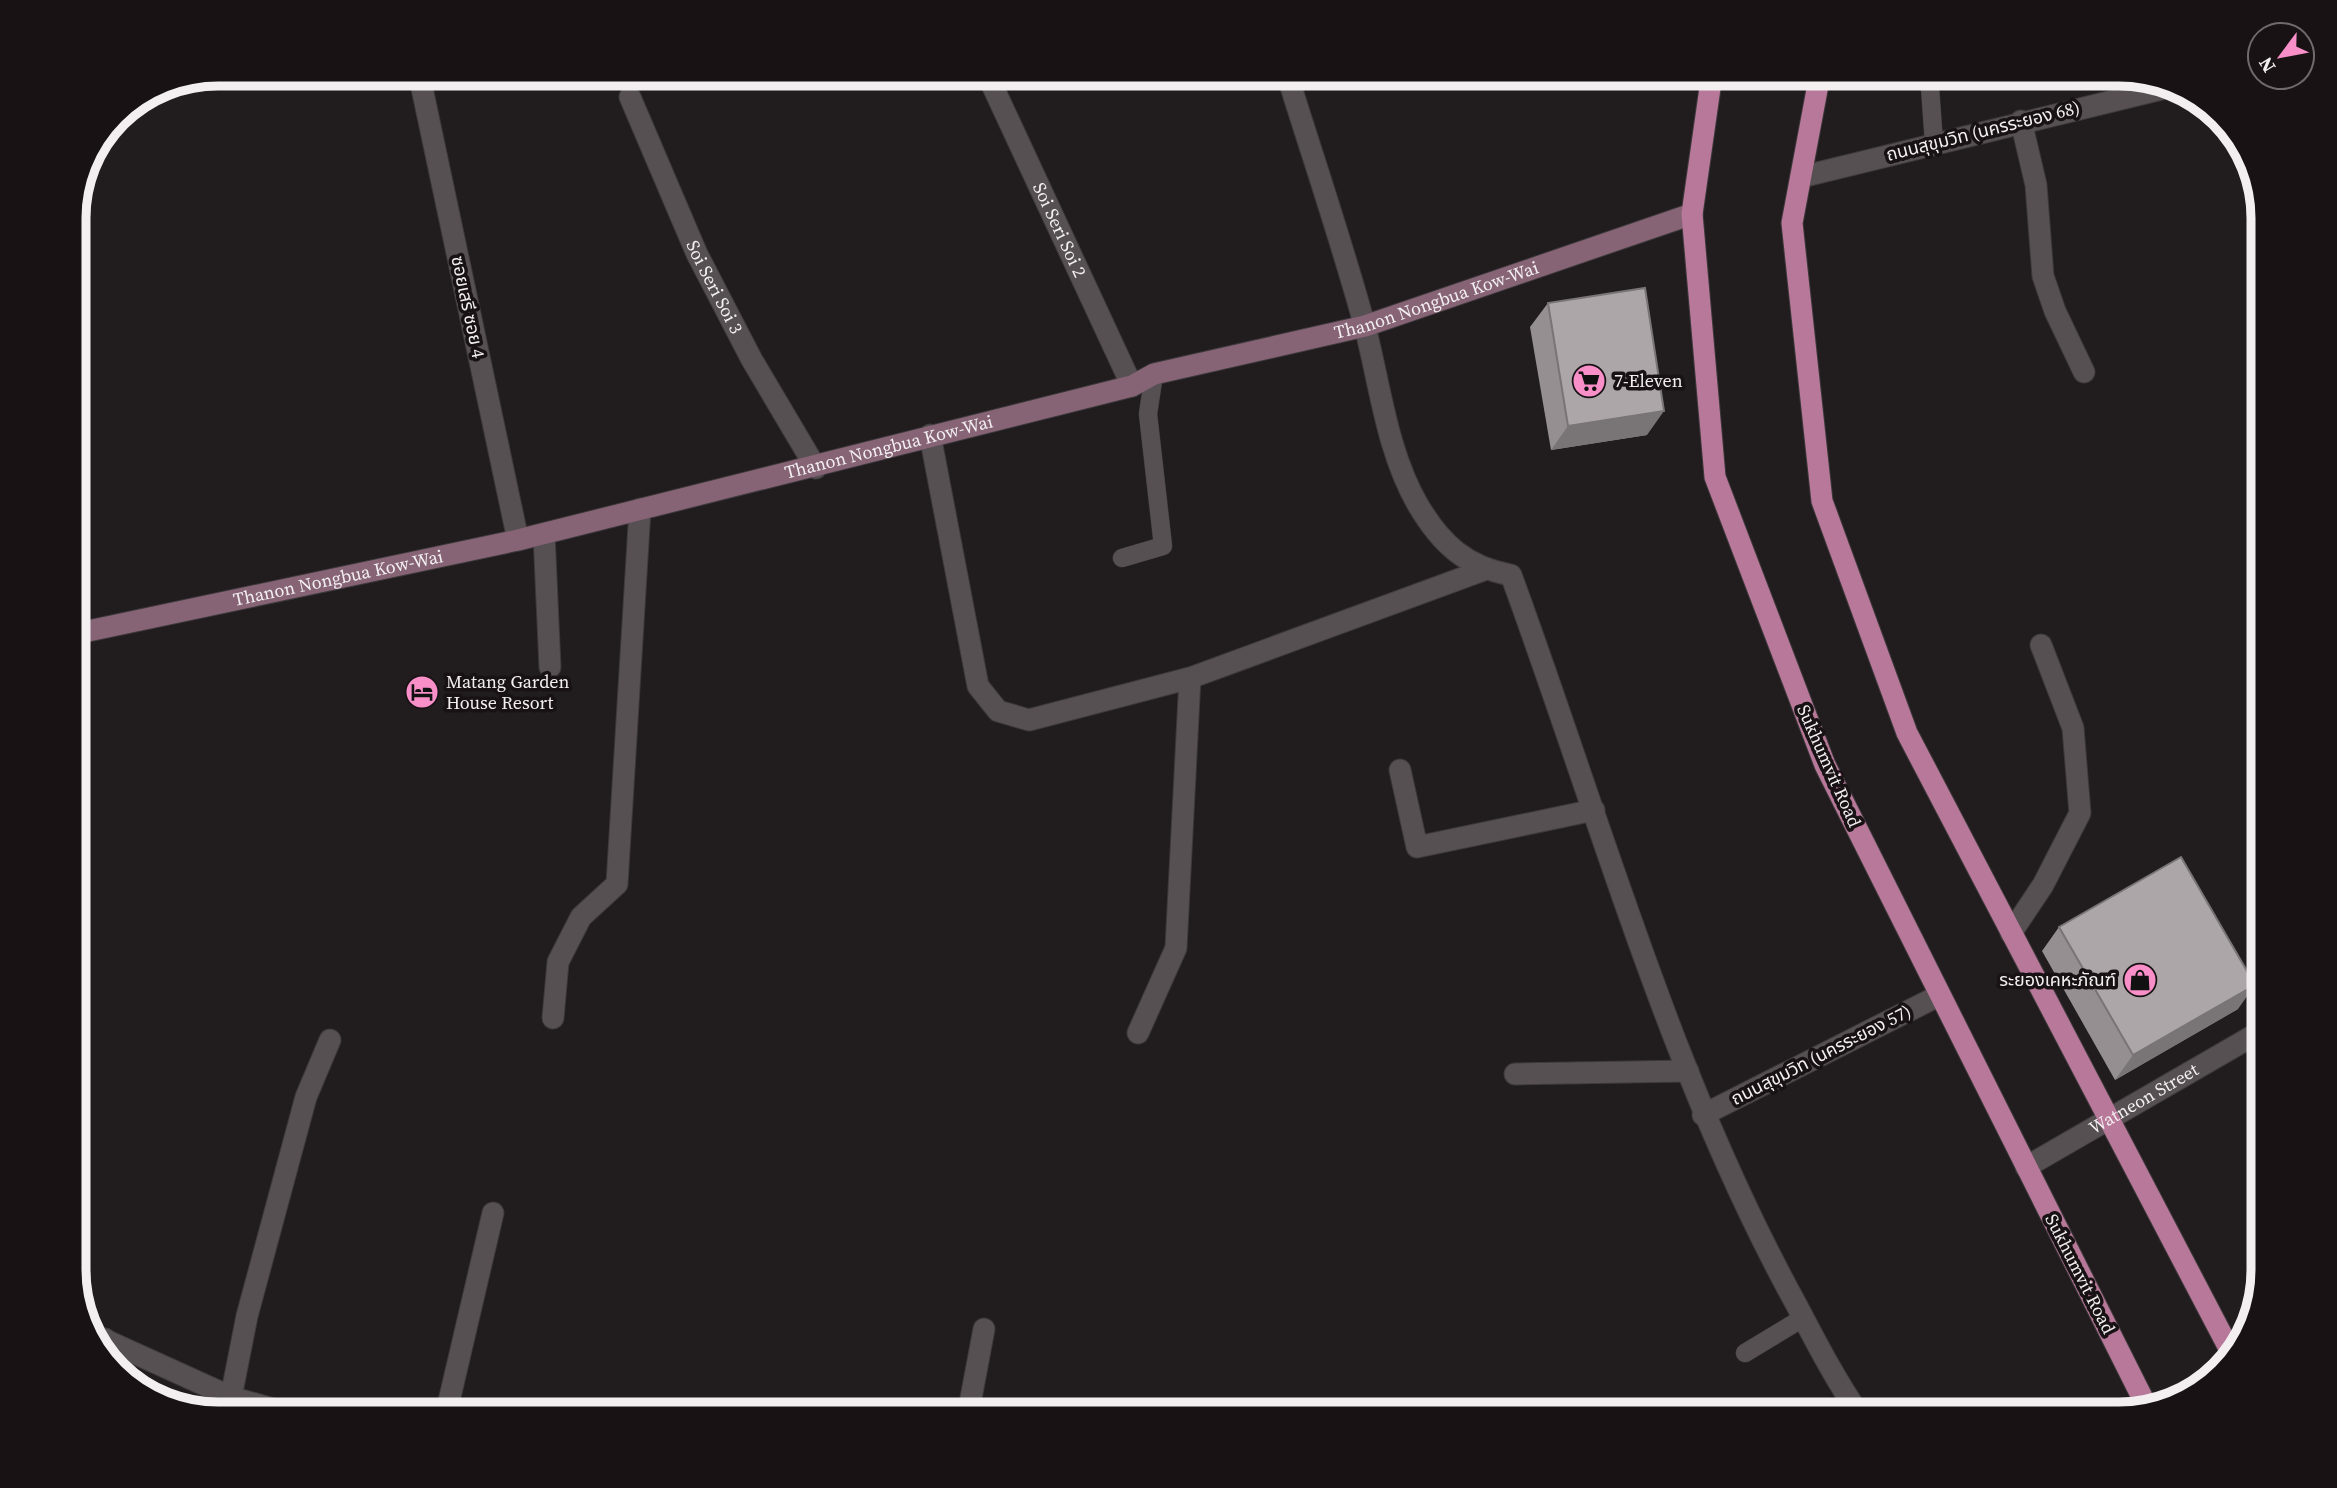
<svg xmlns="http://www.w3.org/2000/svg" width="2337" height="1488" font-family="'Source Serif 4','Noto Sans Thai',serif">
  <rect width="100%" height="100%" fill="#211c1e"/>
  <g fill="none" stroke-linecap="round" stroke-linejoin="round">
    <defs>
      <g id="lane">
        <polyline points="1929,74 1934,143"/>
        <polyline points="1122,558 1163,546 1148,414 1154,374"/>
        <polyline points="1745,1353 1803,1318"/>
      </g>
      <g id="street">
        <polyline points="419,74 518,540"/>
        <path id="s1" d="M987,74L1132,386"/>
        <path d="M1287,74C1313,158 1342,242 1365,327C1380,385 1387,452 1418,505C1441,544 1466,567 1511,575C1601,820 1670,1075 1796,1304C1816,1342 1835,1379 1859,1414"/>
        <path id="s2" d="M630,97L697,254L752,360L816,468"/>
        <polyline points="2021,121 2036,185 2043,276 2055,311 2084,372"/>
        <polyline points="1801,177 2166,88"/>
        <polyline points="930,435 978,686 998,711 1029,720 1190,678 1484,570"/>
        <polyline points="544,534 550,667"/>
        <polyline points="1400,770 1417,847 1594,810"/>
        <polyline points="2011,933 2043,885 2080,813 2073,728 2041,645"/>
        <polyline points="553,1018 558,962 581,917 617,884 640,509"/>
        <polyline points="1138,1033 1176,948 1190,678"/>
        <polyline points="1515,1074 1688,1071"/>
        <polyline points="1703,1115 1938,996"/>
        <path id="s3" d="M2026,1167L2263,1030"/>
        <polyline points="90,1333 231,1397 291,1414"/>
        <polyline points="105,1339 123,1375"/>
        <polyline points="231,1397 247,1316 306,1097 330,1040"/>
        <polyline points="446,1414 493,1213"/>
        <polyline points="968,1414 984,1329"/>
      </g>
      <g id="secondary">
        <path id="s4" d="M74,634L518,540L1132,386L1154,374L1365,326L1692,214"/>
      </g>
      <g id="primary">
        <polyline points="1712,74 1692,214 1715,477 1825,765 2147,1407"/>
        <polyline points="1820,74 1792,223 1822,501 1907,733 2233,1356"/>
      </g>
    </defs>
    <use href="#lane" stroke="#3e393b" stroke-width="19"/>
    <use href="#street" stroke="#3e393b" stroke-width="23"/>
    <use href="#secondary" stroke="#3e393b" stroke-width="23"/>
    <use href="#primary" stroke="#3e393b" stroke-width="23"/>
    <use href="#lane" stroke="#565053" stroke-width="18"/>
    <use href="#street" stroke="#565053" stroke-width="21"/>
    <use href="#secondary" stroke="#866476" stroke-width="21"/>
    <use href="#primary" stroke="#b77899" stroke-width="21"/>
  </g>
  <g fill="#958f91">
    <polygon points="1548,303 1647,435 1551,450 1530,327"/>
    <polygon points="2059,927 2238,1009 2115,1080 2042,951"/>
  </g>
  <g fill="#797476">
    <polygon points="1664,411 1647,435 1551,450 1568,426"/>
    <polygon points="2255,985 2238,1009 2115,1080 2133,1055"/>
  </g>
  <g fill="#ada6a9" stroke="#797476" stroke-width="2">
    <polygon points="1645,288 1664,411 1568,426 1548,303"/>
    <polygon points="2181,857 2255,985 2133,1055 2059,927"/>
  </g>
  <defs>
    <symbol id="supermarket-disc" viewBox="-11 -11 22 22"><circle r="9.5" fill="#f98fc8" stroke="#181215"/><path d="M-6-5.5h2.5l.6 2H6L4.5 2H-2.5L-4.4-4H-6ZM-1.5 3.2a1.3 1.3 0 1 0 .1 0ZM3 3.2a1.3 1.3 0 1 0 .1 0Z" fill="#111"/></symbol>
    <symbol id="hotel-disc" viewBox="-11 -11 22 22"><circle r="9.5" fill="#f98fc8" stroke="#181215"/><path d="M-6-4.5h1.5V1H6V5H4.5V3h-9V5H-6ZM-4 0a1.8 1.8 0 1 1 3.6 0ZM.5 0V-2.5h3Q6-2.5 6 0Z" fill="#111"/></symbol>
    <symbol id="shop-disc" viewBox="-11 -11 22 22"><circle r="9.5" fill="#f98fc8" stroke="#181215"/><path d="M-5-2.5h2.3a2.7 3.5 0 0 1 5.4 0H5L5.5 6h-11ZM-1.5-2.5h3a1.5 2.3 0 0 0-3 0Z" fill="#111"/></symbol>
  </defs>
  <g fill-rule="evenodd">
    <use href="#supermarket-disc" x="1570" y="362" width="38" height="38"/>
    <use href="#hotel-disc" x="403" y="673" width="38" height="38"/>
    <use href="#shop-disc" x="2121" y="961" width="38" height="38"/>
  </g>
  <g text-anchor="middle" stroke-width="7" stroke-linejoin="round" paint-order="stroke">
    <g font-size="18" fill="#f3eff1" stroke="#181215">
      <text transform="translate(1983 131) rotate(-14)" y="6">ถนนสุขุมวิท (นครระยอง 68)</text>
      <text dy="6" stroke="none"><textPath href="#s1" startOffset="172">Soi Seri Soi 2</textPath></text>
      <text dy="6" stroke="none"><textPath href="#s2" startOffset="208">Soi Seri Soi 3</textPath></text>
      <text dy="6" stroke="none"><textPath href="#s4" startOffset="1404">Thanon Nongbua Kow-Wai</textPath></text>
      <text transform="translate(468 307) rotate(78)" y="6">ซอยเสรี ซอย 4</text>
      <text dy="6" stroke="none"><textPath href="#s4" startOffset="836">Thanon Nongbua Kow-Wai</textPath></text>
      <text dy="6" stroke="none"><textPath href="#s4" startOffset="270">Thanon Nongbua Kow-Wai</textPath></text>
      <text transform="translate(1829 766) rotate(66)" y="6">Sukhumvit Road</text>
      <text transform="translate(1821 1055) rotate(-27)" y="6">ถนนสุขุมวิท (นครระยอง 57)</text>
      <text dy="6" stroke="none"><textPath href="#s3" startOffset="136">Watneon Street</textPath></text>
      <text transform="translate(2080 1274) rotate(63)" y="6">Sukhumvit Road</text>
    </g>
    <g font-size="18" fill="#f3eff1" stroke="#181215" text-anchor="start">
      <text x="1614" y="387">7-Eleven</text>
      <text x="446" y="688">Matang Garden<tspan x="446" dy="21">House Resort</tspan></text>
      <text x="2116" y="986" text-anchor="end">ระยองเคหะภัณฑ์</text>
    </g>
  </g>
  <path d="M0 0H2337V1488H0ZM218 86H2119A132 132 0 0 1 2251 218V1270A132 132 0 0 1 2119 1402H218A132 132 0 0 1 86 1270V218A132 132 0 0 1 218 86Z" fill="#181215" fill-rule="evenodd"/>
  <path fill="none" stroke="#f3eff1" stroke-width="9" d="M218 86H2119A132 132 0 0 1 2251 218V1270A132 132 0 0 1 2119 1402H218A132 132 0 0 1 86 1270V218A132 132 0 0 1 218 86Z"/>
  <g transform="translate(2281 56) rotate(238)"><circle r="33" fill="#181215" stroke="#706a6d" stroke-width="2"/>
  <path d="M0-5L12 26L0 18L-12 26Z" fill="#f98fc8"/>
  <text y="-10" font-size="19" font-weight="bold" text-anchor="middle" fill="#f3eff1">N</text>
  </g>
</svg>
